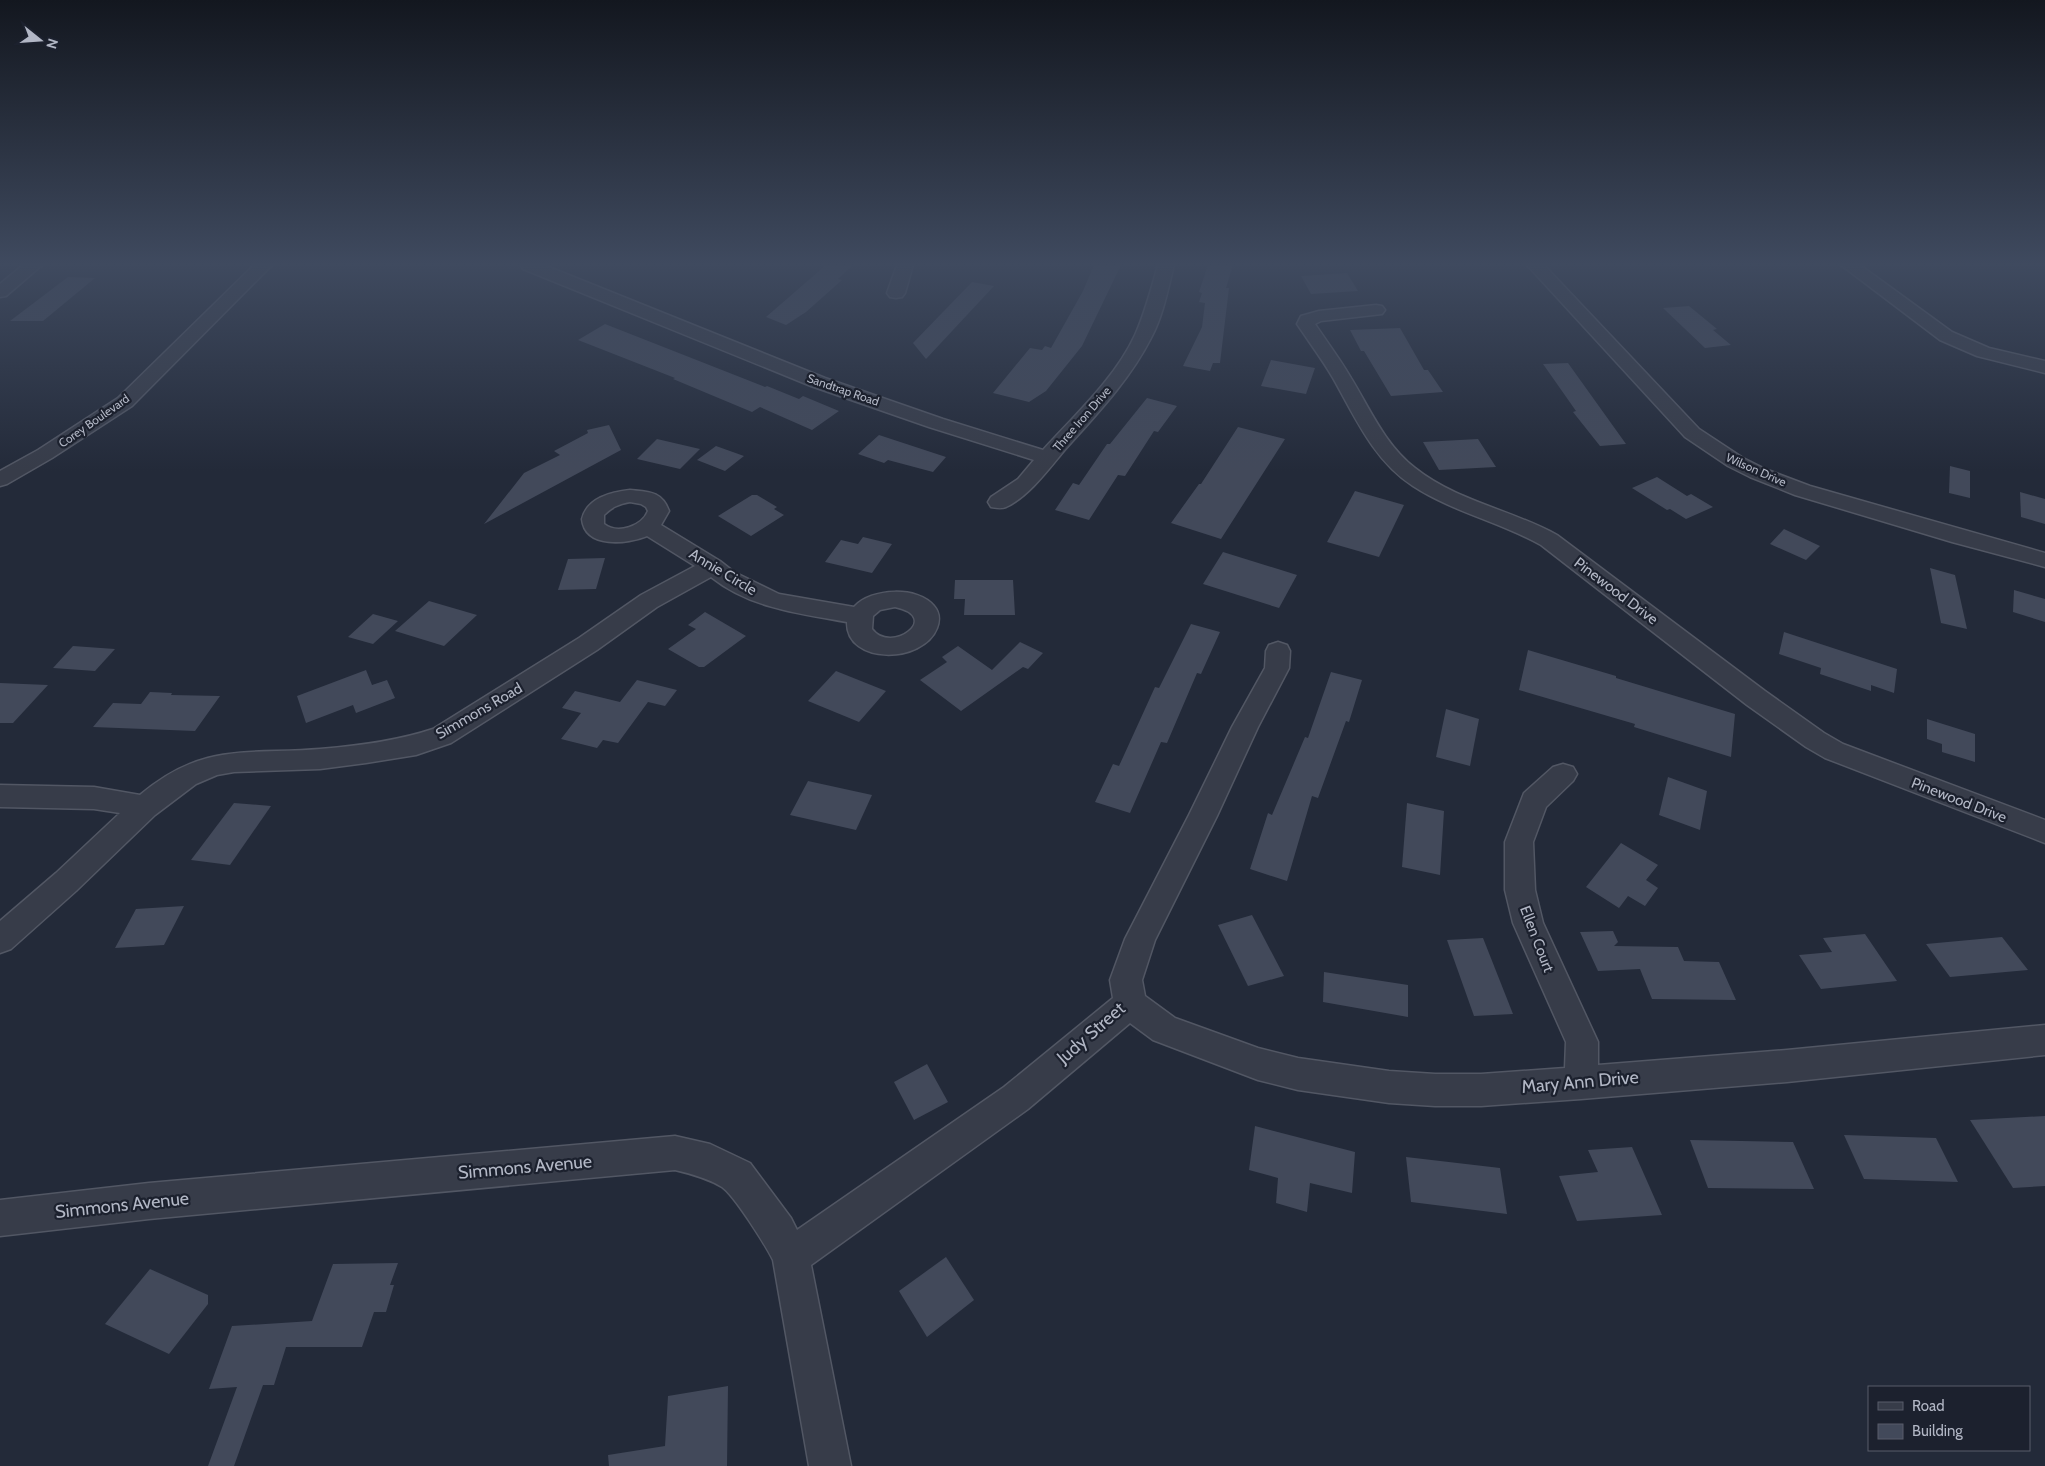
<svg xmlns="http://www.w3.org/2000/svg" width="2045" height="1466" font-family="Cabin,sans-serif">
  <rect width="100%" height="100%" fill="#232a39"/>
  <g fill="#42495a">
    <polygon points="826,265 853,265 838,279 842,280 806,312 786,325 766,317"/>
    <polygon points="1094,265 1121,265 1082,346 1046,391 1029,402 993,393 1030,348 1042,350 1045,346 1051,348 1083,291"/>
    <polygon points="1208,265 1233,265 1226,288 1229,288 1220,363 1213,363 1210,371 1183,366 1202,327 1205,303 1199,302 1202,293 1199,292"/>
    <polygon points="1347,273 1358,291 1311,294 1301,276"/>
    <polygon points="68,277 95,278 43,321 10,321"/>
    <polygon points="972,282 994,286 926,359 913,343"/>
    <polygon points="1689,306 1717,329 1713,330 1731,345 1705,348 1663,308"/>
    <polygon points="605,324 765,387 767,386 799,399 803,396 839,411 812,430 760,407 752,412 673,379 675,378 578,340"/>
    <polygon points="1400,328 1424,370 1428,370 1443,392 1391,396 1364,351 1361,351 1350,330"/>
    <polygon points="1271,360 1315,368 1306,394 1261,386"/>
    <polygon points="1568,363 1626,444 1600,446 1573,412 1576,411 1543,364"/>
    <polygon points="1147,398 1177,406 1158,432 1154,431 1125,476 1118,475 1089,520 1055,510 1073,483 1079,485 1107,444 1110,444"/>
    <polygon points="609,425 621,450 484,524 524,473 560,455 554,451 588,433 587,430"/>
    <polygon points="1238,427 1285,439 1221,539 1171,523 1199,484 1201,484"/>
    <polygon points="879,435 946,457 933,472 888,460 884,463 858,454"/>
    <polygon points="657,439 700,449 680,469 637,459"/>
    <polygon points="1478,439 1496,467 1439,470 1423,442"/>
    <polygon points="716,446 744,456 725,471 697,460"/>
    <polygon points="1950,466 1970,471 1970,498 1949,493"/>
    <polygon points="1657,477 1687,496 1691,494 1713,507 1686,519 1670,509 1667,510 1632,488"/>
    <polygon points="1355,491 1404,505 1379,557 1327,542"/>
    <polygon points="2020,492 2045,499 2045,524 2021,517"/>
    <polygon points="752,495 757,495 777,507 774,509 784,515 751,536 718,516"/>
    <polygon points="1784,529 1820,546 1806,560 1770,544"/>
    <polygon points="863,537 892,544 872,573 825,562 841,540 858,544"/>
    <polygon points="1223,552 1297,575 1279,608 1203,584"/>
    <polygon points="605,558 596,589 558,590 568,559"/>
    <polygon points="1930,568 1955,575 1967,629 1941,623"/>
    <polygon points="955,580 1013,580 1015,615 964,615 965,599 954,599"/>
    <polygon points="2014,590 2045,599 2045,622 2013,612"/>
    <polygon points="429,601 477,615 444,646 395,631"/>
    <polygon points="705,612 746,636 704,667 699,667 668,649 696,629 688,625"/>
    <polygon points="373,614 398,621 373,644 348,637"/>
    <polygon points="1191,624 1220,632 1201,674 1197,673 1167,743 1161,742 1130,813 1095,802 1113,764 1119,766 1155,687 1159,688"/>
    <polygon points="1784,632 1897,669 1894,693 1871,685 1871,691 1820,674 1821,668 1779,654"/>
    <polygon points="1020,642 1043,653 1028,669 1023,667 961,711 920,680 947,662 942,657 958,646 992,670"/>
    <polygon points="73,646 115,649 95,671 53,668"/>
    <polygon points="1528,650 1616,676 1616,678 1735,714 1731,757 1634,727 1635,724 1519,690"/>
    <polygon points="366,670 372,685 387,680 395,698 356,713 353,705 306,723 297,696"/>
    <polygon points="836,671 886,691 859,722 808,701"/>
    <polygon points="1331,672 1362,680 1349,722 1346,721 1318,798 1312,796 1287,881 1250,869 1268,813 1272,815 1305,737 1308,738"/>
    <polygon points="637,680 677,690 665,706 648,702 618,743 603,740 597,748 561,739 581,713 562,708 575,691 620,702"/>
    <polygon points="0,683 48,685 13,723 0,723"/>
    <polygon points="150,692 172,693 171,695 220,696 195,731 93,727 113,703 141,704"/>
    <polygon points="1446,709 1479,719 1470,766 1436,757"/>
    <polygon points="1927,719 1975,734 1975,762 1942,752 1942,744 1927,739"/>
    <polygon points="1668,777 1707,791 1700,830 1659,815"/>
    <polygon points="808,781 872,795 856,830 790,815"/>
    <polygon points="234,803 271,806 230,865 191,860"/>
    <polygon points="1407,803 1444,811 1440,875 1402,867"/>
    <polygon points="1621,843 1658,865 1646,880 1658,888 1645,906 1628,896 1619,908 1586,887"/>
    <polygon points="184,906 164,945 115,948 136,909"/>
    <polygon points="1252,915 1284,976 1248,986 1218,925"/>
    <polygon points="1613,931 1618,942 1614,946 1678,947 1684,961 1719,962 1736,1000 1652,999 1640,969 1598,971 1580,932"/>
    <polygon points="1865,934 1897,981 1821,989 1799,955 1832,952 1823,938"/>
    <polygon points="2002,937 2028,970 1950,977 1926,944"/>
    <polygon points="1483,938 1513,1014 1474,1016 1447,940"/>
    <polygon points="1324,972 1408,985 1408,1017 1323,1002"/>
    <polygon points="927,1064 948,1102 914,1120 894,1082"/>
    <polygon points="2045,1116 2045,1186 2013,1188 1970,1120"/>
    <polygon points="1255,1126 1355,1152 1352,1193 1310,1183 1307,1212 1276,1203 1278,1178 1249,1170"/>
    <polygon points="1844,1135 1936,1138 1958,1182 1864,1179"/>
    <polygon points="1690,1140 1793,1142 1814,1189 1708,1188"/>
    <polygon points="1632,1147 1662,1215 1577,1221 1559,1176 1598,1172 1588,1150"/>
    <polygon points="1406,1157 1500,1168 1507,1214 1411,1202"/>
    <polygon points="946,1257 974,1300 927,1337 899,1291"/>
    <polygon points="398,1263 390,1285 394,1285 386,1312 374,1312 362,1347 286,1347 274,1385 263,1385 234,1466 208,1466 237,1387 209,1389 232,1326 312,1321 333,1264"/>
    <polygon points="150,1269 208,1295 208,1304 169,1354 105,1324"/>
    <polygon points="728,1386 727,1466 609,1466 608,1455 665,1446 668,1396"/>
  </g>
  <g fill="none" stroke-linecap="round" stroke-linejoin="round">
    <defs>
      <g id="minor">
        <polygon points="23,265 42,265 6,296 0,297 0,284"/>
        <polygon points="254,265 272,265 132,406 52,458 7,484 0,486 0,471 38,450 118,398"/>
        <path d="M521,265H544L825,378L943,419L1043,450C1074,416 1116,377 1135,335C1145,313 1151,289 1158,265H1174C1168,289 1163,316 1151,338C1129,381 1095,416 1063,452C1048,470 1028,497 1006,507C1001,509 997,508 991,507L988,502L991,497L1018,479L1034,460L929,427L811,386L523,269Z"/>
        <polygon points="897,265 913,265 905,293 902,297 896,298 890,297 887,293"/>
        <polygon points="1527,265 1544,265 1699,429 1743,458 1765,469 1810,486 2045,553 2045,567 1952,542 1795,495 1750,477 1728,466 1685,437"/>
        <polygon points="1841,265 1860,265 1952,332 1989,348 2045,361 2045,373 1977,356 1940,340"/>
        <path d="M1376,305L1382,306L1385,310L1382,314L1321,321L1315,324C1327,342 1340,359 1351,378C1370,409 1385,445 1415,468C1456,501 1512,510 1557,535L1765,691L1824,733L1843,744L2045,820V843L1825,758L1806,747L1747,705L1541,545C1500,522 1453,512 1413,486C1374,461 1355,417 1333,378C1322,359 1309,342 1297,324L1301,316L1319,311Z"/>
        <path d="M630,490C648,492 662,491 669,511L661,525L720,561L734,572L779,594L854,607C871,588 918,586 934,606C940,613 940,620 937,628C923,664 846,665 847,622C800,614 750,608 711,577L657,607L597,650L451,743L416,755L366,763L320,769L234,772L217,775L196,784L155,815L76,891L11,949L0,953V921L56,873L120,813L94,809L0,807V785L94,787L140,795C203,742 246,755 320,749C357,746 397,741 433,729L579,638L641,595L695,566L647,536C628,544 585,549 582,519C587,498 611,492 630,490ZM630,502L641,504L646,507L648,511C642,526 618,535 604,524V515C612,507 619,504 630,502ZM895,607C943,617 891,655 872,629L873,616L880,610Z"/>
        <path d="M1278,642L1287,645L1290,651L1289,668L1258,727L1217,816L1155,940L1142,980L1145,996L1175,1018L1258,1048L1298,1058L1389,1071L1435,1074H1481L1565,1068L1566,1042L1513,923L1505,890V842L1524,793L1553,767L1563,764L1573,767L1577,774L1573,781L1546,807L1533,842L1535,890L1543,923L1598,1042V1065L1787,1050L2045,1025V1055L1787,1082L1581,1099L1481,1106H1435L1389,1103L1298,1090L1258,1080L1153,1040L1130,1023L1028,1109L811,1265L851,1466H809L773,1260C766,1246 734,1195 722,1187C707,1178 692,1174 675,1170L149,1219L0,1236V1200L149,1183L675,1136L710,1144L750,1163L791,1218L797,1230L1004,1087L1113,998L1110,980L1125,939L1189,815L1232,727L1265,668L1266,651L1269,645Z"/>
      </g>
    </defs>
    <use href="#minor" stroke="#525764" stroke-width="3"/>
    <use href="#minor" fill="#373c49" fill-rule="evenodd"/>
  </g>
  <linearGradient id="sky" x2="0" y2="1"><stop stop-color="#13171f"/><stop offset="0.56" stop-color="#3f4a5f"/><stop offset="1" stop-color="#3f4a5f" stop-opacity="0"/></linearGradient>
  <rect width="2045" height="471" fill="url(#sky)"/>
  <g text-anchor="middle" stroke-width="4.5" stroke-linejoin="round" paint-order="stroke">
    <g font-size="12" fill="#b2b7c5" stroke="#1c212e">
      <text transform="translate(843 390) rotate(19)" y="4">Sandtrap Road</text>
      <text transform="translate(1082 419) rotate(-49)" y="4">Three Iron Drive</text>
      <text transform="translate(94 421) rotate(-35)" y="4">Corey Boulevard</text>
      <text transform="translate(1756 470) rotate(24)" y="4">Wilson Drive</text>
    </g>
    <g font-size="15" fill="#b2b7c5" stroke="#1c212e">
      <text transform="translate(723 572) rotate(31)" y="5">Annie Circle</text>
      <text transform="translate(1616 591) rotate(37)" y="5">Pinewood Drive</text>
      <text transform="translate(479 711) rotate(-30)" y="5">Simmons Road</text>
      <text transform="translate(1959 800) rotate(21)" y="5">Pinewood Drive</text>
      <text transform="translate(1537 939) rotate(69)" y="5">Ellen Court</text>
    </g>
    <g font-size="18" fill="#b2b7c5" stroke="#1c212e">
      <text transform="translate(1091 1033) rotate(-41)" y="6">Judy Street</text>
      <text transform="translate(1580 1082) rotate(-5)" y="6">Mary Ann Drive</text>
      <text transform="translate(525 1167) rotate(-5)" y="6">Simmons Avenue</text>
      <text transform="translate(122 1205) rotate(-6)" y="6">Simmons Avenue</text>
    </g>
  </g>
  <rect x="1868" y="1386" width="162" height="65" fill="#1c212e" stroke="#585d6a"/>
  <rect x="1878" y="1402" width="25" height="8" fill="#373c49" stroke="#585d6a"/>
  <text x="1912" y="1411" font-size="15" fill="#b2b7c5">Road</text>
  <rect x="1878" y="1424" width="25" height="15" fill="#42495a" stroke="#585d6a"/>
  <text x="1912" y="1436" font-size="15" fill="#b2b7c5">Building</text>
  <g transform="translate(40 40) rotate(107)" stroke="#1c212e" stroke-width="4" paint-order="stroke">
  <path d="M0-4L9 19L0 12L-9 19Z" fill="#b2b7c5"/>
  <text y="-8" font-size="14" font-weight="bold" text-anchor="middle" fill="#b2b7c5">N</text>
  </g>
</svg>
